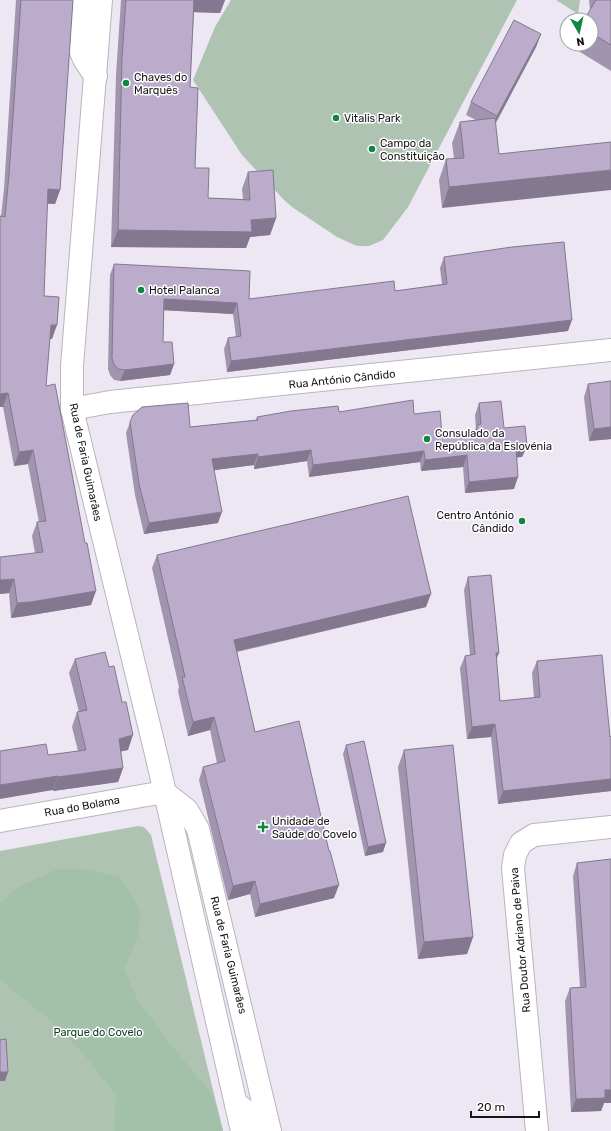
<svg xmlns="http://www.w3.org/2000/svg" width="611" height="1131" font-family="Rubik,sans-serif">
  <rect width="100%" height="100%" fill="#ece7f2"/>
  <g fill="#afc3b2">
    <polygon points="231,0 517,0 408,207 383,240 369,246 357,246 337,237 292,207 284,200 242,155 193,80 215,27"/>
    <polygon points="556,0 580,0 578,14"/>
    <polygon points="138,826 144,827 151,835 223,1131 0,1131 0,851"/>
  </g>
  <polygon fill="#a3c0a8" points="57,869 84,869 120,877 140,910 138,936 124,968 137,999 168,1041 214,1097 223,1131 114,1131 116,1095 82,1052 46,1017 2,981 0,978 0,903 15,889"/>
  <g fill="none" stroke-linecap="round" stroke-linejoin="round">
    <defs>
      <g id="minor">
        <polyline points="72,409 110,402 611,350"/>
        <polyline points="0,821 164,792"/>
        <path d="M236,1104C248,1110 251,1118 254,1131"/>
        <polyline points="537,1131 513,868 515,855 521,843 534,835 611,827"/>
      </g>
      <g id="secondary">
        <path d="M82,0L79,44C81,57 88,66 96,76"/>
        <polyline points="101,0 72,366 72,409 157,758 242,1131"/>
        <polyline points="164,792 187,810 198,829 270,1131"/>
      </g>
    </defs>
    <use href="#minor" stroke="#b9b4be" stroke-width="24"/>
    <use href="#secondary" stroke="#b9b4be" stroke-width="24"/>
    <use href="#minor" stroke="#fff" stroke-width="22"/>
    <use href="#secondary" stroke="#fff" stroke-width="22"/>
  </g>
  <g fill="#a194af">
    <polygon points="16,0 73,0 60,190 55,204 47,204 44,296 52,339 50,339 46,386 91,605 26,616 11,618 9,593 0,594 35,553 32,536 37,522 39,522 28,464 14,466 3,407 0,407 0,216 1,216 4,189"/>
    <polygon points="121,0 225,0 220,13 194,12 190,87 195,168 208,198 243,199 242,189 248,172 276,218 270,235 250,237 246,248 111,247 116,75"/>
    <polygon points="589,0 611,0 611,71 572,47 573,44 591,44 591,20"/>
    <polygon points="541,34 536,47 496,123 442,208 439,180 446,159 454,159 452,143 460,122 476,120 466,115 471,102"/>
    <polygon points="444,257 568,331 227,372 224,349 228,338 236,337 233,314 164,310 163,342 174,364 170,375 120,381 114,380 110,375 108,369 110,275 114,264 249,299 395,291 442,284 440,268"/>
    <polygon points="611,381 611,439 589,441 584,397 588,384"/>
    <polygon points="479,403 504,428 527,446 522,457 517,457 514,489 465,493 463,467 421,471 420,462 309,477 307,461 254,469 254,465 214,470 218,523 144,534 135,495 126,433 130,422 190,427 256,420 257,417 339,412 414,414 442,436 475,430 476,428 475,415"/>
    <polygon points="157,555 426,607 237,652 255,732 334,898 255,917 250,894 228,900 199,780 203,767 217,763 210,730 188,736 178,691 179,687 152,568"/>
    <polygon points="468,577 496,660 500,701 534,698 532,673 537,661 610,737 611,736 611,791 498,804 491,737 467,739 460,668 465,656 470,655 464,590"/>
    <polygon points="75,659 128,750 121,751 123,768 118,782 53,791 48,755 78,751 72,727 77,712 79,712 69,673"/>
    <polygon points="346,745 383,852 365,856 343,754"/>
    <polygon points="404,750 473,937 467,954 418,959 398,767"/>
    <polygon points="577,863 604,1103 601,1111 571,1112 565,1001 570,988 580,987 573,876"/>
  </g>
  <g fill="#83788f">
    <polygon points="193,0 225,0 220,13 189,12"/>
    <polygon points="541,34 536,47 492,129 497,116"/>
    <polygon points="611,170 611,190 442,208 449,187"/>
    <polygon points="48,189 60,190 55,204 42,203"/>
    <polygon points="276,218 270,235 250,237 246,248 111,247 118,230"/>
    <polygon points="164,299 237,303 233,314 160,310"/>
    <polygon points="572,320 568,331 227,372 231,361"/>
    <polygon points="51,325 57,325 52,339 46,339"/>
    <polygon points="174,364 170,375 120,381 125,370"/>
    <polygon points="8,393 3,407 0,407 0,394"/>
    <polygon points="611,427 611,439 589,441 594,429"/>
    <polygon points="527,446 522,457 512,458 516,447"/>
    <polygon points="33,450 28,464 14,466 19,452"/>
    <polygon points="311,450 307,461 254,469 258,457"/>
    <polygon points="424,451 420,462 309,477 313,465"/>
    <polygon points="258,454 254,465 208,471 212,459"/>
    <polygon points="467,455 463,467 421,471 425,460"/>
    <polygon points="518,477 514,489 465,493 469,482"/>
    <polygon points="222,512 218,523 144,534 149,523"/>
    <polygon points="14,579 9,593 0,594 0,580"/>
    <polygon points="96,591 91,605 26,616 11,618 17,603"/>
    <polygon points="431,594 426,607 229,653 234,640"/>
    <polygon points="496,653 499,653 494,665"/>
    <polygon points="214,717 210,730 188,736 193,722"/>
    <polygon points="495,724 491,737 467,739 472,727"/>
    <polygon points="133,735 128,750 114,753 119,739"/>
    <polygon points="123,768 118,782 53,791 58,777"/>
    <polygon points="58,776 53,790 0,799 0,785"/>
    <polygon points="611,779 611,791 498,804 503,791"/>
    <polygon points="386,843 383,852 365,856 368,847"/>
    <polygon points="255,881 250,894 228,900 233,886"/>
    <polygon points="339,885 334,898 255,917 260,904"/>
    <polygon points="473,937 467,954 418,959 424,942"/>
    <polygon points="0,1072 8,1072 5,1081 0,1081"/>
    <polygon points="605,1090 611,1090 611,1103 604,1103 601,1111 571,1112 576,1099"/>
  </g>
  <g fill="#bbaccc" stroke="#83788f">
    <polygon points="21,0 73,0 60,190 48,189 44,296 59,297 57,325 51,325 46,386 55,384 85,543 87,543 96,591 31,602 17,603 14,579 0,580 0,557 43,552 37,522 46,521 33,450 19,452 8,393 0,394 0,216 5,217 9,175"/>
    <polygon points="126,0 194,0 190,87 198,88 195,168 209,168 208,198 250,200 248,172 273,170 276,218 251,220 252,232 118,230 122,58"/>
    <polygon points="596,0 611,0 611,45 591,33 591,20 584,20"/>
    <polygon points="514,20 541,34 497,116 471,102"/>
    <polygon points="495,118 499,154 611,142 611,170 449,187 446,159 464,158 460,122"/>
    <polygon points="564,242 572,320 231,361 228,338 241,336 237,303 164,299 163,342 172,342 174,364 125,370 118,369 114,364 112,358 114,264 250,271 249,299 394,281 395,291 447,284 444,257 512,247"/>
    <polygon points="611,381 611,427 594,429 588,384"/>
    <polygon points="413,400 414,414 440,411 442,436 477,430 477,425 481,424 479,403 501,401 504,428 525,426 527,446 516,447 518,477 469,482 467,455 425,460 424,451 313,465 311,450 258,457 258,454 212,459 222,512 149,523 139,484 130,422 133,415 142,407 188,403 190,427 258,420 257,417 291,411 338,406 339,412"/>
    <polygon points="408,496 431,594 234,640 255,732 299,721 329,851 330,851 339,885 260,904 255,881 233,886 203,767 225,761 214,717 193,722 182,677 185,677 157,555"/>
    <polygon points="491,575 499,653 496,653 500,701 540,697 537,661 602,655 610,737 611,736 611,779 503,791 495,724 472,727 465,656 475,654 468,577"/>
    <polygon points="105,652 109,667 114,666 122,702 126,702 133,735 119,739 123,768 58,777 58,776 0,785 0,751 46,744 48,755 86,750 77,712 87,710 75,659"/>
    <polygon points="364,741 386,843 368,847 346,745"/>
    <polygon points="453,745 473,937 424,942 404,750"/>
    <polygon points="611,859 611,1090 605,1090 605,1098 576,1099 570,988 586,987 577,863"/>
    <polygon points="6,1039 8,1072 0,1072 0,1040"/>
  </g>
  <g fill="#108740" stroke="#fff" stroke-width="1.5">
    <circle cx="126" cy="83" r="4"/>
    <circle cx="336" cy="118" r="4"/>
    <circle cx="372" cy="149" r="4"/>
    <circle cx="141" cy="290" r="4"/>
    <circle cx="427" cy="439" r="4"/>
    <circle cx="522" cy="521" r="4"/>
    <path d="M261 821h4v4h4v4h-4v4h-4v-4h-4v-4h4z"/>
  </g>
  <g text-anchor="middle" stroke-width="3" stroke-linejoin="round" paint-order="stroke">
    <g font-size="11" fill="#171519" stroke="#fff" text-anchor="start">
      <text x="134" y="81">Chaves do<tspan x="134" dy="13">Marquês</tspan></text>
      <text x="344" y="122">Vitalis Park</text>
      <text x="380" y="147">Campo da<tspan x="380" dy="13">Constituição</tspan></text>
      <text x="149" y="294">Hotel Palanca</text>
      <text x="435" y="437">Consulado da<tspan x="435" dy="13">República da Eslovénia</tspan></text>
      <text x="514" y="519" text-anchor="end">Centro António<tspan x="514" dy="13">Cândido</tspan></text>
      <text x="272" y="825">Unidade de<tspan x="272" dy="13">Saúde do Covelo</tspan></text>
    </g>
    <g font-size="11" fill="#171519" stroke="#fff">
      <text transform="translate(342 379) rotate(-6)" y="4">Rua António Cândido</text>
      <text transform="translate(86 462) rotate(78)" y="4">Rua de Faria Guimarães</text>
      <text transform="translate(82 806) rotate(-10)" y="4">Rua do Bolama</text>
      <text transform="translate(520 940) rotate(-95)" y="4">Rua Doutor Adriano de Paiva</text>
      <text transform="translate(229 955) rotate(76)" y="4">Rua de Faria Guimarães</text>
    </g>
    <g font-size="11" fill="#134222" stroke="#fff">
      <text x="98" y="1036">Parque do Covelo</text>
    </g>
  </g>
  <g transform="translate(579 32) rotate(171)"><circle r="19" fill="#ffffff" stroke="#a2a1a3"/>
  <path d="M0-3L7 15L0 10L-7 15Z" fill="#108740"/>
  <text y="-6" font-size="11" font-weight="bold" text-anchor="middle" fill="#171519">N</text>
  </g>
  <path d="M471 1111v6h68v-6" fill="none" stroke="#171519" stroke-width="2"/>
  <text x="477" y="1111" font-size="12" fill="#171519" stroke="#ffffff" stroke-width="3" paint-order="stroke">20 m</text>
</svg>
